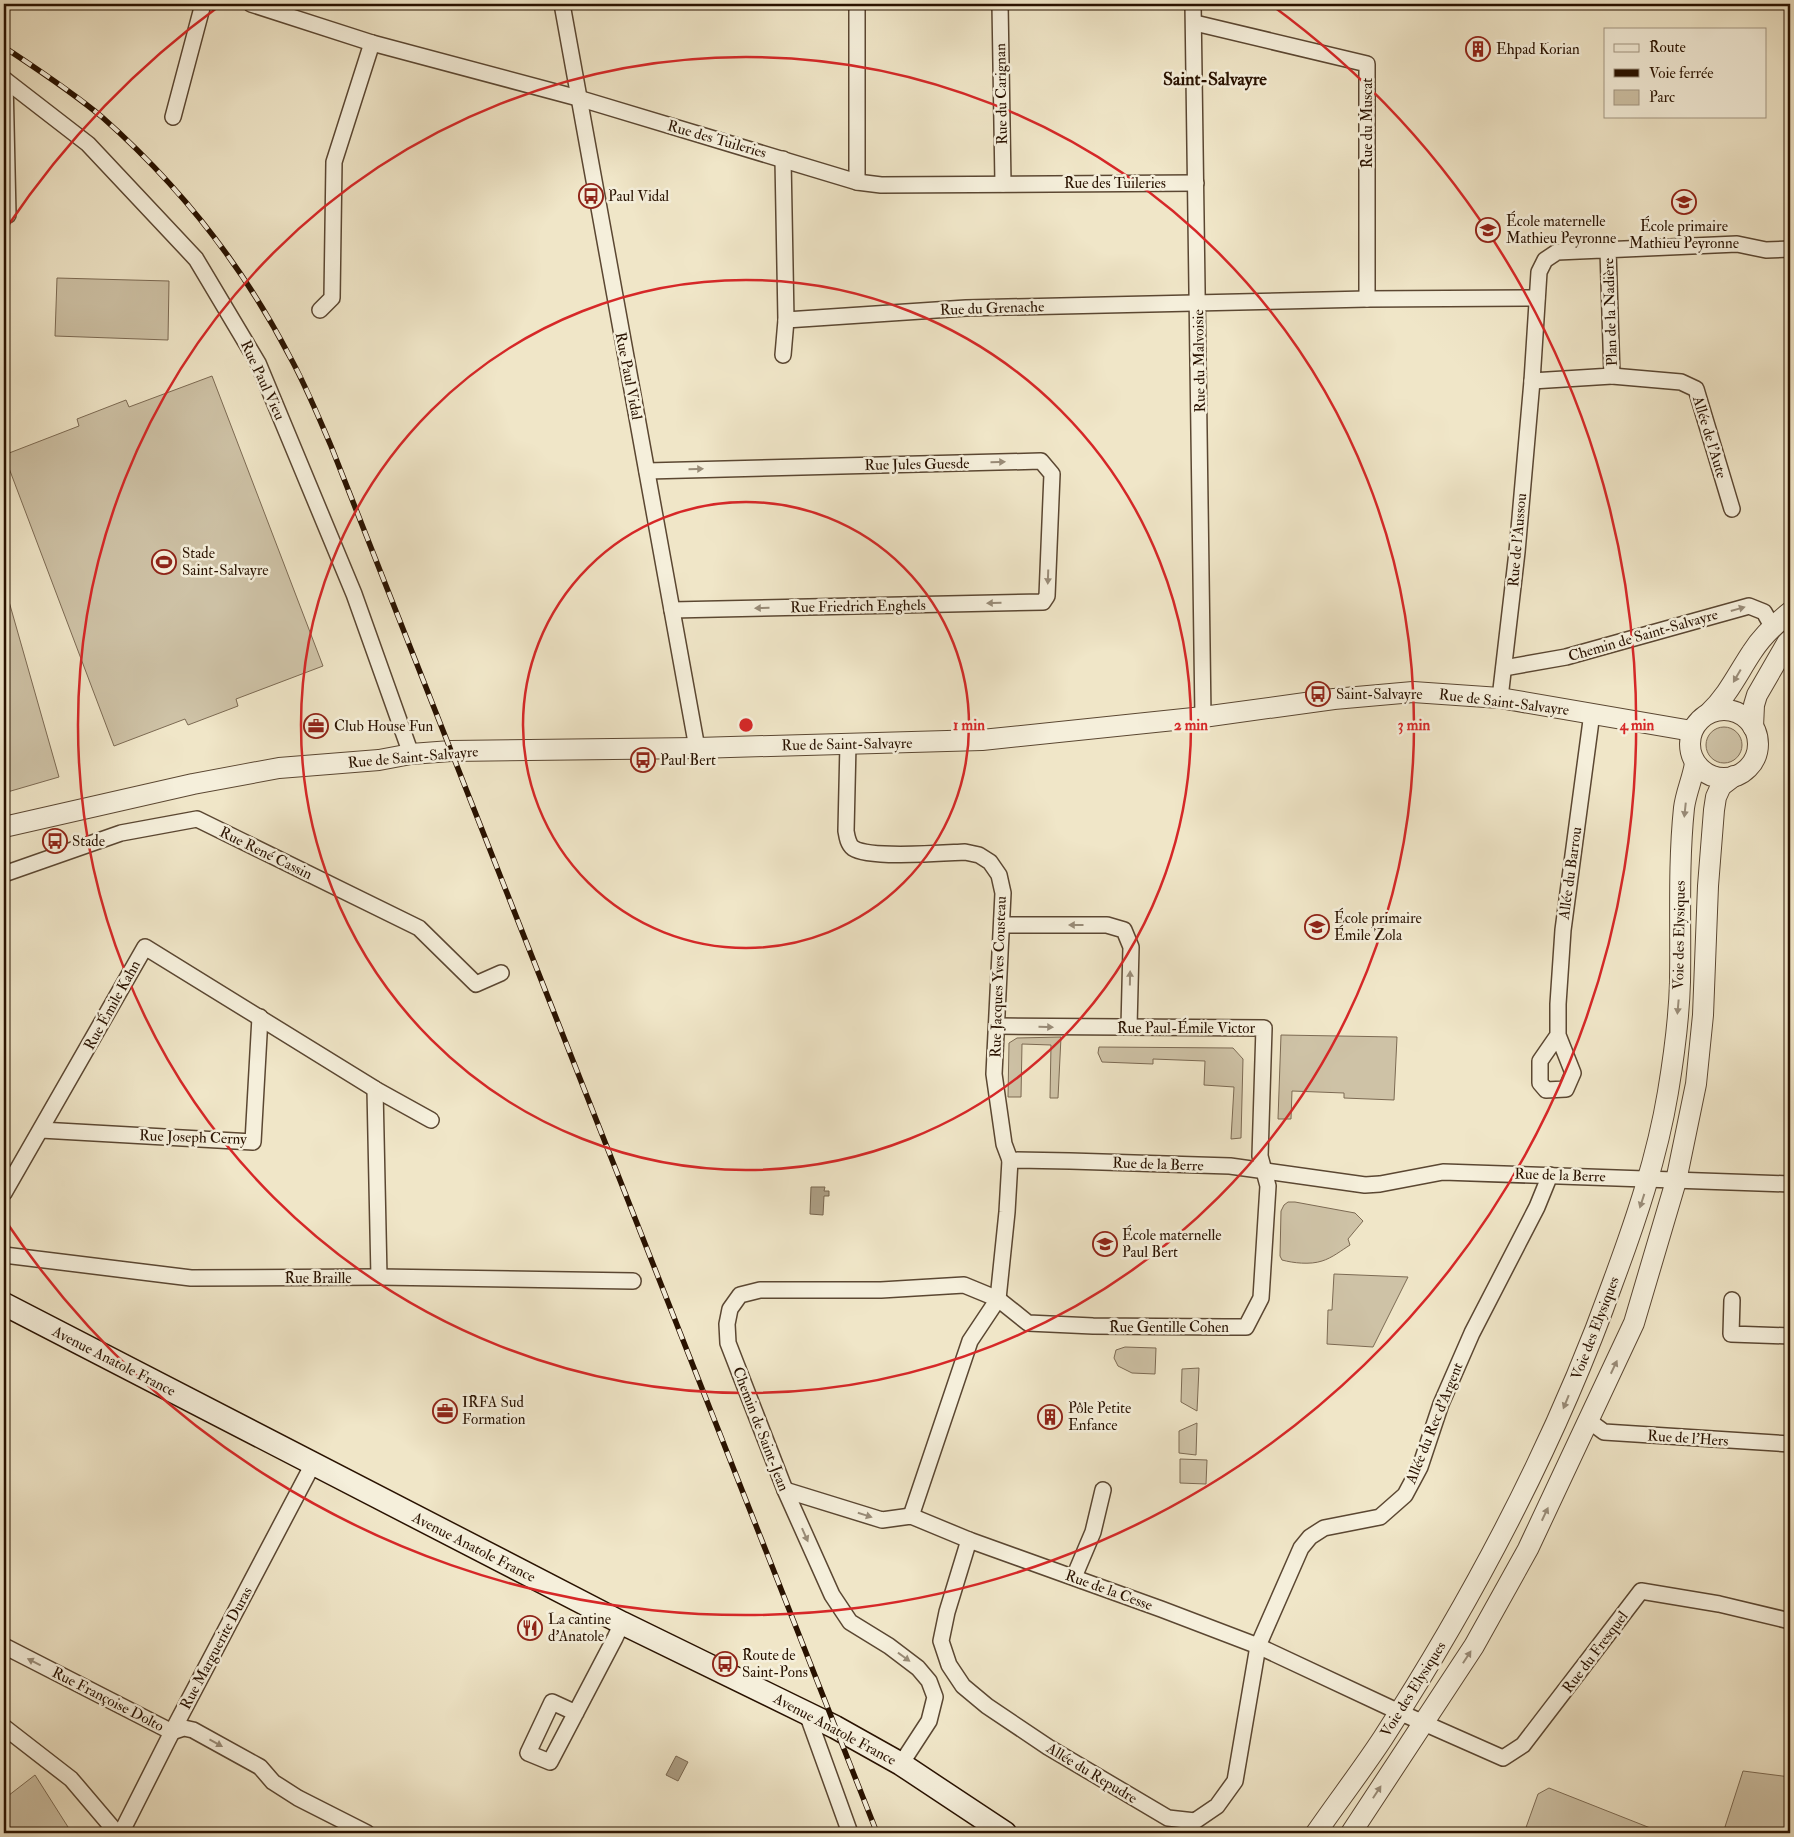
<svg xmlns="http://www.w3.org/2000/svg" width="1794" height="1837" font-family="'IM FELL Double Pica',serif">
  <rect width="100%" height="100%" fill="#f0e6c8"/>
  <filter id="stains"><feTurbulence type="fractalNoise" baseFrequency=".004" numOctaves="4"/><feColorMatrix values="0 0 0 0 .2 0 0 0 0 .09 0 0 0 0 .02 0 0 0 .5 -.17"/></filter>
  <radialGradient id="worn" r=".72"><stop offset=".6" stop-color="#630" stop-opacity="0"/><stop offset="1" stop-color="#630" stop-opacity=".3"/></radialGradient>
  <g fill="#cec2a6" stroke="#7c6a53">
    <polygon points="57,278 169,281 168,340 55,336"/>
    <polygon points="212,376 323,666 236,699 238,706 188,725 185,719 114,746 4,455 79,426 77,419 126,400 129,407"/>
    <polygon points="4,584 59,777 4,793"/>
    <circle cx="1724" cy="745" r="18"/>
    <polygon points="1281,1035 1397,1037 1394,1100 1344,1098 1344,1093 1292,1091 1291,1119 1278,1119"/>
    <polygon points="1061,1037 1058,1098 1050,1098 1051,1045 1022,1044 1021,1097 1008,1097 1009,1043 1017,1038"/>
    <polygon points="1099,1047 1233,1048 1243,1059 1241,1138 1231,1139 1234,1087 1204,1085 1205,1061 1153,1059 1153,1064 1102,1062 1098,1053"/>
    <path d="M1288,1202H1295L1355,1213L1363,1221L1348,1239L1350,1245C1342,1250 1332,1258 1322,1261C1310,1265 1293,1263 1282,1260L1280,1256L1281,1211L1284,1205Z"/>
    <polygon points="1334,1274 1408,1277 1373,1347 1327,1344 1328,1310 1332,1310"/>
    <polygon points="1125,1347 1156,1348 1155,1374 1132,1373 1118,1366 1114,1358 1116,1350"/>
    <polygon points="1199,1368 1197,1411 1181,1402 1182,1369"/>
    <polygon points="1197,1423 1196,1455 1179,1453 1179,1431"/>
    <polygon points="1180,1459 1207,1460 1206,1484 1180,1483"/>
    <polygon points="1743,1771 1790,1777 1790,1833 1723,1833"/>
    <polygon points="35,1775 68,1827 69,1833 4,1833 4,1799"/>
    <polygon points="1549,1788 1663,1833 1524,1833 1538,1794"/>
  </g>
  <g fill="#ac9e84" stroke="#78664f">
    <polygon points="811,1187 825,1187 824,1191 829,1191 829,1196 824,1196 823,1215 810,1214"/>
    <polygon points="676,1756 688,1762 678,1781 666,1775"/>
  </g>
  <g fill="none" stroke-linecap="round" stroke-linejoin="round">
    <defs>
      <g id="minor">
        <polyline points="251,4 372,43 578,98 857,182 881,185 1196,183"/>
        <polyline points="562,4 697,748"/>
        <polyline points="857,4 857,182"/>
        <polyline points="1000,4 1003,184"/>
        <polyline points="1193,4 1203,717"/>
        <polyline points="1195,23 1367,64 1367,299"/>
        <polyline points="4,79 88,144 196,259 258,363 354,594 411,754"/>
        <polyline points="5,80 8,215"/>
        <polyline points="173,117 203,4"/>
        <polyline points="1608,250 1612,376 1532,381 1539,272 1545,260 1557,252 1737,244 1766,250 1790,249"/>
        <polyline points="320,310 332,298 334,162 372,43"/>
        <polyline points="786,320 966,308 1367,299 1537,298"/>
        <polyline points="783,355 786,320 783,159"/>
        <polyline points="1612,376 1681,382 1696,389 1732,509"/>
        <polyline points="647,471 1041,461 1052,474 1047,596 1043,602 672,610"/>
        <polyline points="1504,668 1566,657 1749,606 1764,612 1772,626"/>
        <polyline points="1500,698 1517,552 1532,381"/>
        <path d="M848,744L846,831C847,837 848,844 853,848C869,859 943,853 965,852L979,855L990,862L999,875L1003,893L994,1074L1004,1144L1010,1160"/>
        <polyline points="4,874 121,833 197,819 419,928 476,984 501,973"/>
        <polyline points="1002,925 1107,925 1124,930 1131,947 1129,1027"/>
        <polyline points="1558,1035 1573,1073 1566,1089 1546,1090 1540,1083 1540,1061 1558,1035 1558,1004 1563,930 1592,713"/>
        <polyline points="375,1089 379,1277"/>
        <polyline points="41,1130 253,1142 260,1017"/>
        <polyline points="4,1193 145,947 375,1089 431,1120"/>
        <polyline points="4,1255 191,1278 379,1277 633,1281"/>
        <polyline points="1732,1300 1731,1334 1790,1336"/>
        <polyline points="1589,1421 1604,1432 1790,1444"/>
        <polyline points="785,1490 882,1520 911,1516 969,1540 1161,1609 1258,1646 1399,1712 1503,1758 1523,1745 1641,1591 1719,1604 1790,1621"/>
        <polyline points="911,1516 970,1341 998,1299 1007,1212 1010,1160 1070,1161 1230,1166 1365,1185 1380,1184 1443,1172 1790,1184"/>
        <polyline points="969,1540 947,1612 941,1641 949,1665 963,1686 987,1706 1048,1747 1168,1818 1195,1821 1217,1806 1235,1781 1258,1646 1301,1548 1310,1537 1324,1528 1380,1517 1405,1495 1420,1467 1441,1404 1472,1333 1537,1207 1550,1175"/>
        <polyline points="1074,1577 1093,1532 1103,1490"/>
        <polyline points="4,1646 172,1732 184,1728 193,1730 260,1767 273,1782 298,1798 367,1833"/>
        <polyline points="806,1711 850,1833"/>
        <polyline points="576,1713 552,1702 528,1753 550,1762 615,1638 622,1623"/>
        <polyline points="4,1727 71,1779 117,1833"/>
        <polyline points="901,1764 929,1721 935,1697 929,1681 918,1668 889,1646 850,1622 832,1595 785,1490 728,1343 727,1324 730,1309 740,1295 760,1290 881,1290 964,1285 998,1299 1028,1323 1093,1326 1224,1327 1246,1327 1261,1298 1268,1186 1260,1156 1264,1028 998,1026"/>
        <polyline points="121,1833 172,1732 313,1464"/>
      </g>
      <g id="tertiary">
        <circle cx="1724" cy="744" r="34"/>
        <path d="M1709,713C1728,695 1738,673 1752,652C1762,636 1775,624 1790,612"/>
        <polyline points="1753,727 1754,705 1757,695 1787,643 1790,640"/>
        <polyline points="4,827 193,784 279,768 379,760 411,754 451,751 697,748 982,740 1203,717 1334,699 1413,692 1500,698 1692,731"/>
        <path d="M1316,1833C1338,1801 1362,1770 1383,1738C1475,1595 1556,1442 1613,1282C1636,1220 1657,1158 1668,1092C1674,1056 1679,1019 1680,982C1681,924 1678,866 1684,808C1686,792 1693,778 1695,763"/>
        <polyline points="1351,1833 1474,1646 1528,1549 1634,1323 1676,1181 1696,1084 1703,1015 1708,886 1714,810 1716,797 1721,786 1734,776"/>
      </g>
      <polyline id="secondary" points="4,1304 622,1623 835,1727 901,1764 1005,1833"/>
    </defs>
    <use href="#minor" stroke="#5b4732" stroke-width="18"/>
    <use href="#tertiary" stroke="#5b4732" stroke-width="22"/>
    <use href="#secondary" stroke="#291200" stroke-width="25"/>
    <use href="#minor" stroke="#f5efdb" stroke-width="15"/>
    <use href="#tertiary" stroke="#f5efdb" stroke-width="20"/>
    <use href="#secondary" stroke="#f5efdb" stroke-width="22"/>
    <defs>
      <path id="rail" d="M4,47C37,69 71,91 102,117C179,185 243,266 290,357C306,386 318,416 331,446L877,1833"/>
    </defs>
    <use href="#rail" stroke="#291200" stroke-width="5.5"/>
    <use href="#rail" stroke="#f5efdb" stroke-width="4" stroke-dasharray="11" stroke-linecap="butt"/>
  </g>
  <defs><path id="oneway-solid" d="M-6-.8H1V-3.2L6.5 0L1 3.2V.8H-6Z" transform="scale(1.25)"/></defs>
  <g fill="#998c78">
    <use href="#oneway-solid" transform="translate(998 462) rotate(-1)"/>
    <use href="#oneway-solid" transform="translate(696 469) rotate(-1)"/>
    <use href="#oneway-solid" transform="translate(1048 577) rotate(92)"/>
    <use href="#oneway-solid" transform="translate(994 603) rotate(179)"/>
    <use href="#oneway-solid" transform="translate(762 608) rotate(179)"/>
    <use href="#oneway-solid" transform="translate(1738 609) rotate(-16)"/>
    <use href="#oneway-solid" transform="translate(1737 676) rotate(120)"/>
    <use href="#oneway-solid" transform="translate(1685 810) rotate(96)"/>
    <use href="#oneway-solid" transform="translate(1076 925) rotate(-180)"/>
    <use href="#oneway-solid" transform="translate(1130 978) rotate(-89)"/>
    <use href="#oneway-solid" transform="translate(1678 1007) rotate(95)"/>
    <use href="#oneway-solid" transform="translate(1046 1027) rotate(1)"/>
    <use href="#oneway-solid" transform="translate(1642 1201) rotate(108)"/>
    <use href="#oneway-solid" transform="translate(1614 1367) rotate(-65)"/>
    <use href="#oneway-solid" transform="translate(1566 1402) rotate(112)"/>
    <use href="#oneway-solid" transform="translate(1545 1514) rotate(-65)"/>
    <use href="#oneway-solid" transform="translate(865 1515) rotate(17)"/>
    <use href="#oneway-solid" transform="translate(805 1535) rotate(66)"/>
    <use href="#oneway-solid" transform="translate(904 1657) rotate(36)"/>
    <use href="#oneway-solid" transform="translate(1467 1657) rotate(-57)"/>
    <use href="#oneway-solid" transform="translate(34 1662) rotate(-153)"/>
    <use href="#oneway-solid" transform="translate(216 1743) rotate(29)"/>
    <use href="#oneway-solid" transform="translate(1377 1792) rotate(-57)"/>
  </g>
  <g fill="none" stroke="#d62828" stroke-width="2.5">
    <circle cx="746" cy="725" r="223"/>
    <circle cx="746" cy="725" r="445"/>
    <circle cx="746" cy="725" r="668"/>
    <path d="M7 227A891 891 0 0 1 222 4M1270 4A891 891 0 1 1 7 1223"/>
  </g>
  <defs>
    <symbol id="building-ring" viewBox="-11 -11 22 22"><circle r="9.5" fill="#f5efdb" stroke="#8f2418" stroke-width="1.5"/><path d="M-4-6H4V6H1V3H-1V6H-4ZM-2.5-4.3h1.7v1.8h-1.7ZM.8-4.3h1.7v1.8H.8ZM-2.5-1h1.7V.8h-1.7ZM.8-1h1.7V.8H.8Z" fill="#8f2418"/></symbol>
    <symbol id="bus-ring" viewBox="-11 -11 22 22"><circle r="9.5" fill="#f5efdb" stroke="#8f2418" stroke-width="1.5"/><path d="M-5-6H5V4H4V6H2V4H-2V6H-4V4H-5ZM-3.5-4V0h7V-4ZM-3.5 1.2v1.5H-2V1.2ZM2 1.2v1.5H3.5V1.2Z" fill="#8f2418"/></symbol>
    <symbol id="school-ring" viewBox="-11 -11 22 22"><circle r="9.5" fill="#f5efdb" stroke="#8f2418" stroke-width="1.5"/><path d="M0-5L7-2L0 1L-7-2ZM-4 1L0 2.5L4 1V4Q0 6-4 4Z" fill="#8f2418"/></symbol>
    <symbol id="stadium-ring" viewBox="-11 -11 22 22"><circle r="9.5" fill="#f5efdb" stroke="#8f2418" stroke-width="1.5"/><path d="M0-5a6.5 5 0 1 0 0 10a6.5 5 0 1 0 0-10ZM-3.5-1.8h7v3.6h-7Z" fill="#8f2418"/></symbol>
    <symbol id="office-ring" viewBox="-11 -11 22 22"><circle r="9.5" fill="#f5efdb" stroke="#8f2418" stroke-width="1.5"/><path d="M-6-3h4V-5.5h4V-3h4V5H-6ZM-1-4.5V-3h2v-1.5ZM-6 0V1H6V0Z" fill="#8f2418"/></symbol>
    <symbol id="restaurant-ring" viewBox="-11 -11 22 22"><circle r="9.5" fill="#f5efdb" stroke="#8f2418" stroke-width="1.5"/><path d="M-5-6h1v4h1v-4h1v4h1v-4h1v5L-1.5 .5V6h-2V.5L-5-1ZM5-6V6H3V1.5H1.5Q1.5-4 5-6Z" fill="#8f2418"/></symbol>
  </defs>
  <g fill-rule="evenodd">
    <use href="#building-ring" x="1464" y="35" width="28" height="28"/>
    <use href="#bus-ring" x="577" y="182" width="28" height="28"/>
    <use href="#school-ring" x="1670" y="188" width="28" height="28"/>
    <use href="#school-ring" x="1474" y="216" width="28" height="28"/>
    <use href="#stadium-ring" x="150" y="548" width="28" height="28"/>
    <use href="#bus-ring" x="1304" y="680" width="28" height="28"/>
    <use href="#office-ring" x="302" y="712" width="28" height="28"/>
    <use href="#bus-ring" x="629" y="746" width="28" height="28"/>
    <use href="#bus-ring" x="41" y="827" width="28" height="28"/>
    <use href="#school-ring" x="1303" y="913" width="28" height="28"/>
    <use href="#school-ring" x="1091" y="1230" width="28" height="28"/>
    <use href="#office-ring" x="431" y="1397" width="28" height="28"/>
    <use href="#building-ring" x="1036" y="1403" width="28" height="28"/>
    <use href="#restaurant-ring" x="516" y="1614" width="28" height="28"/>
    <use href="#bus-ring" x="711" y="1650" width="28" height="28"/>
  </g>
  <g text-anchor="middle" stroke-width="5" stroke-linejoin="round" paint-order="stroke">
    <g font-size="15" fill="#291200" stroke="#f5efdb" text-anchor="start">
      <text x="1496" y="54">Ehpad Korian</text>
      <text x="608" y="201">Paul Vidal</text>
      <text x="1506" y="226">École maternelle<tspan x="1506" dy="17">Mathieu Peyronne</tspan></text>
      <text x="1684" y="231" text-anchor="middle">École primaire<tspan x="1684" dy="17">Mathieu Peyronne</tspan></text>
      <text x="182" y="558">Stade<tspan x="182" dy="17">Saint-Salvayre</tspan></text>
      <text x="1336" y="699">Saint-Salvayre</text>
      <text x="334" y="731">Club House Fun</text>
      <text x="660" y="765">Paul Bert</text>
      <text x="72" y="846">Stade</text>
      <text x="1334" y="923">École primaire<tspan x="1334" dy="17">Émile Zola</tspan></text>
      <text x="1122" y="1240">École maternelle<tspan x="1122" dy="17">Paul Bert</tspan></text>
      <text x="462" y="1407">IRFA Sud<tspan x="462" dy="17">Formation</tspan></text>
      <text x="1068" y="1413">Pôle Petite<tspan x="1068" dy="17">Enfance</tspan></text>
      <text x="548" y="1624">La cantine<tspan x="548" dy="17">d'Anatole</tspan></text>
      <text x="742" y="1660">Route de<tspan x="742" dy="17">Saint-Pons</tspan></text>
    </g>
    <g font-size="15" fill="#291200" stroke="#f5efdb">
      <text transform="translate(1001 94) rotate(-91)" y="5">Rue du Carignan</text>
      <text transform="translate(1367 123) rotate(-90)" y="5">Rue du Muscat</text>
      <text transform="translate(717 139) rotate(16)" y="5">Rue des Tuileries</text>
      <text x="1115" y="188">Rue des Tuileries</text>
      <text transform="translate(992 308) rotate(-2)" y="5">Rue du Grenache</text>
      <text transform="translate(1610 312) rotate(-92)" y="5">Plan de la Nadière</text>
      <text transform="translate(1199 361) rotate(-91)" y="5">Rue du Malvoisie</text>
      <text transform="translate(629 376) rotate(79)" y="5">Rue Paul Vidal</text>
      <text transform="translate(263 380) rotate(65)" y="5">Rue Paul Vieu</text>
      <text transform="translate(1710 437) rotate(73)" y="5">Allée de l'Aute</text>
      <text transform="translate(917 464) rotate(-1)" y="5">Rue Jules Guesde</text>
      <text transform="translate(1517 540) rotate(-85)" y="5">Rue de l'Aussou</text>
      <text transform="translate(858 606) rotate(-1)" y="5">Rue Friedrich Enghels</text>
      <text transform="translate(1643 635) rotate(-16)" y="5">Chemin de Saint-Salvayre</text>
      <text transform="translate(1504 702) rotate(7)" y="5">Rue de Saint-Salvayre</text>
      <text transform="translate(847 744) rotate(-1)" y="5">Rue de Saint-Salvayre</text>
      <text transform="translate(413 757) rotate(-5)" y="5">Rue de Saint-Salvayre</text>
      <text transform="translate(266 853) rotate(26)" y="5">Rue René Cassin</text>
      <text transform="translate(1570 873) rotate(-82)" y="5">Allée du Barrou</text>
      <text transform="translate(1679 935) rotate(-89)" y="5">Voie des Elysiques</text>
      <text transform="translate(998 977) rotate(-88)" y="5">Rue Jacques Yves Cousteau</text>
      <text transform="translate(112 1005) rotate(-61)" y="5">Rue Émile Kahn</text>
      <text x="1186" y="1033">Rue Paul-Émile Victor</text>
      <text transform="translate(193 1137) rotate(2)" y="5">Rue Joseph Cerny</text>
      <text transform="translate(1158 1164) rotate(2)" y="5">Rue de la Berre</text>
      <text transform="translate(1560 1175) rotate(2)" y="5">Rue de la Berre</text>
      <text x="318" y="1283">Rue Braille</text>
      <text x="1169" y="1332">Rue Gentille Cohen</text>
      <text transform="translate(1595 1328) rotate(-69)" y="5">Voie des Elysiques</text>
      <text transform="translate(114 1361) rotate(27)" y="5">Avenue Anatole France</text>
      <text transform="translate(1434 1423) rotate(-68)" y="5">Allée du Rec d'Argent</text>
      <text transform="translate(761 1429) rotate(69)" y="5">Chemin de Saint-Jean</text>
      <text transform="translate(1688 1438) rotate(4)" y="5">Rue de l'Hers</text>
      <text transform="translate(474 1547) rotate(27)" y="5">Avenue Anatole France</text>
      <text transform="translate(1109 1590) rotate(20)" y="5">Rue de la Cesse</text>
      <text transform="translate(216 1648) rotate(-62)" y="5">Rue Marguerite Duras</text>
      <text transform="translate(1595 1652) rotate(-53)" y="5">Rue du Fresquel</text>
      <text transform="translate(1413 1689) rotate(-58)" y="5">Voie des Elysiques</text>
      <text transform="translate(108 1699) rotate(27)" y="5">Rue Françoise Dolto</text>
      <text transform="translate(835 1729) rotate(28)" y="5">Avenue Anatole France</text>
      <text transform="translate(1092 1773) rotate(31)" y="5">Allée du Repudre</text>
    </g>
    <g font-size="18" font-weight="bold" fill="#291200" stroke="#f5efdb">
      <text x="1215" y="85">Saint-Salvayre</text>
    </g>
  </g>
  <circle cx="746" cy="725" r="8" fill="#d62828" stroke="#f5efdb" stroke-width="2.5"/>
  <g font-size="15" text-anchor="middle" font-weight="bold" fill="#d62828" stroke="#f5efdb" stroke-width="5" stroke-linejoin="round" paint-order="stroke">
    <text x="969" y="730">1 min</text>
    <text x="1191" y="730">2 min</text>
    <text x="1414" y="730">3 min</text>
    <text x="1637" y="730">4 min</text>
  </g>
  <rect width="1794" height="1837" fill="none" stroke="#f0e6c8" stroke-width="20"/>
  <rect x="5" y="5" width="1784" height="1827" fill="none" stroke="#291200" stroke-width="2.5"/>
  <rect x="10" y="10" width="1774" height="1817" fill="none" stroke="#291200"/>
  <rect x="1604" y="28" width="162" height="90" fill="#f5efdb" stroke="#a39783"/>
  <rect x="1614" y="44" width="25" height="8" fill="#f5efdb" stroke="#a39783"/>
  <text x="1649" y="52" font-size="15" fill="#291200">Route</text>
  <rect x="1614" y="69" width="25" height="8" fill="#291200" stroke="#a39783"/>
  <text x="1649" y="78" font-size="15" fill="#291200">Voie ferrée</text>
  <rect x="1614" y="90" width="25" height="15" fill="#cec2a6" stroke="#a39783"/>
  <text x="1649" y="102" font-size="15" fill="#291200">Parc</text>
  <rect width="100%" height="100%" filter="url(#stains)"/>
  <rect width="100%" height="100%" fill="url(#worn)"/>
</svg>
